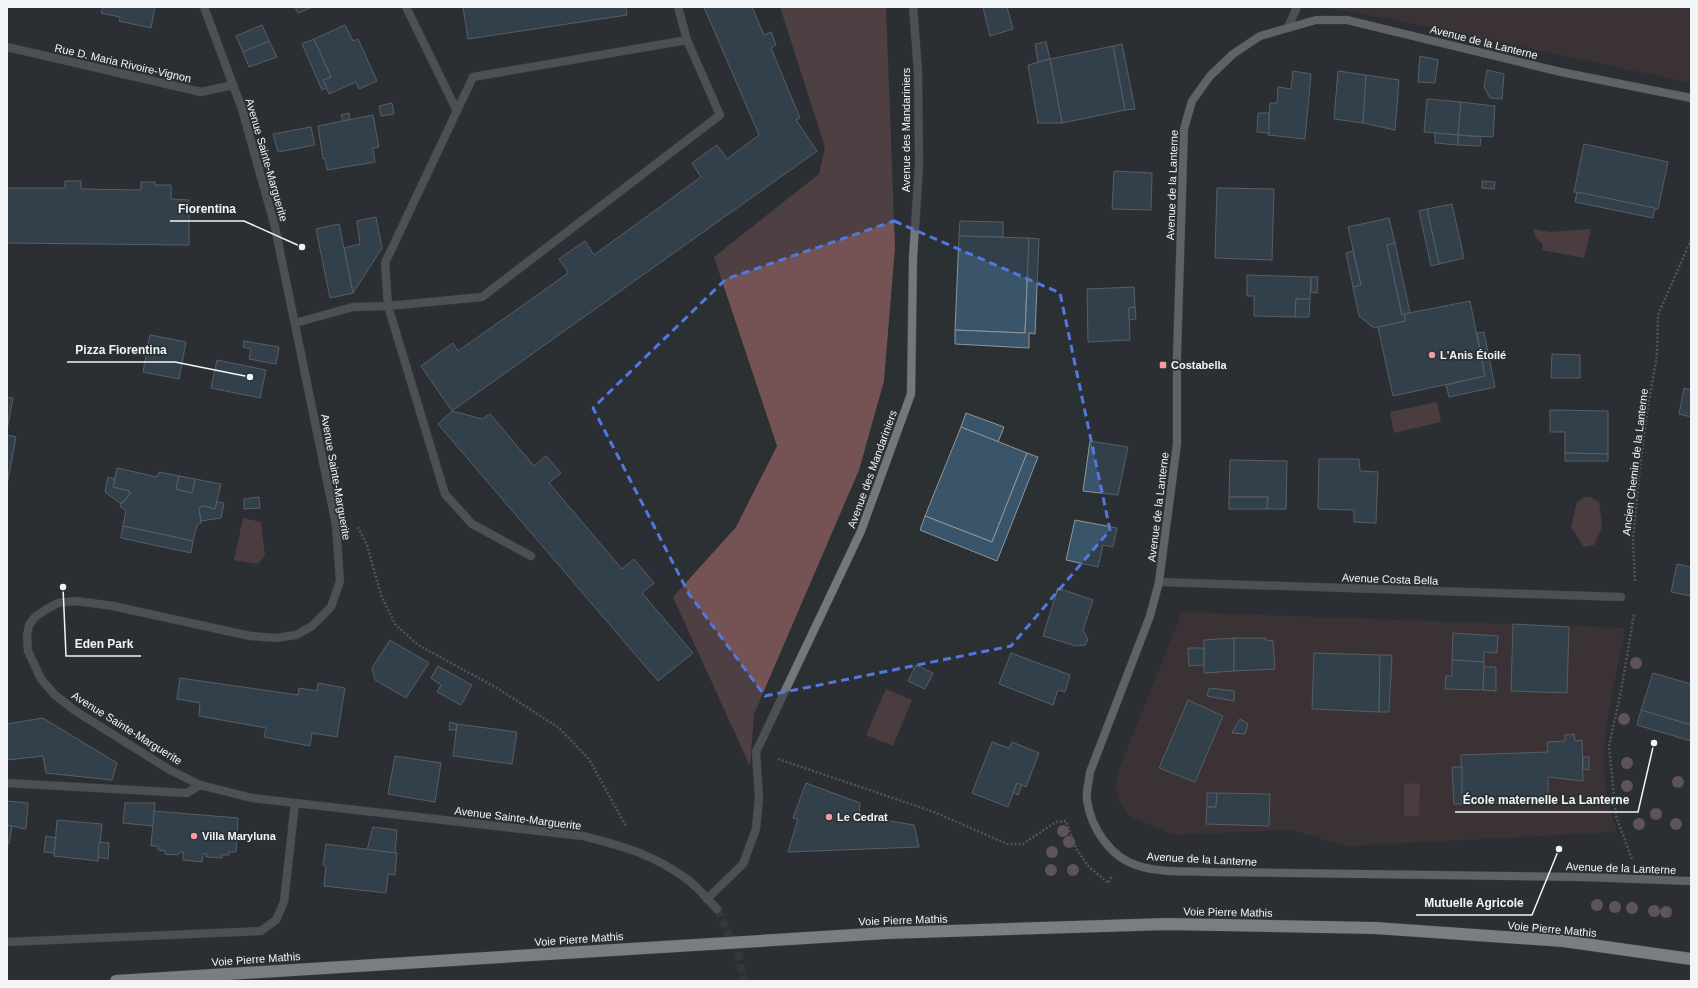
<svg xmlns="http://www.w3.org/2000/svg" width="1698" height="988" font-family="Helvetica,sans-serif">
  <rect width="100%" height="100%" fill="#2b3033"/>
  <g fill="#4c3536">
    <polygon points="1322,7 1691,7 1691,83 1396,20"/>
    <path d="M1182,612L1625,628C1616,682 1598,736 1606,791C1608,805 1613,819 1617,832L1347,846L1291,830L1174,835L1129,816L1119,801L1116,787L1118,772Z"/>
  </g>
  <polygon fill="#755254" points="780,7 886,7 895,247 884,381 859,470 754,714 750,766 673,597 736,527 777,446 714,257 819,174 825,147"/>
  <g fill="#6f4d4f">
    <polygon points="1533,229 1550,232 1591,229 1584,258 1542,250 1543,244 1536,238"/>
    <polygon points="1437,402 1441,422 1394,433 1390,412"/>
    <polygon points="1585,497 1590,497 1599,502 1602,527 1594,545 1584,547 1571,527 1577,502"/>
    <polygon points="243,518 261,522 265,555 258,564 234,560"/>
    <polygon points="886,689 912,700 893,746 866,735"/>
    <polygon points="1404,783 1420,784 1419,816 1404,816"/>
  </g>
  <g fill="#3a5569" stroke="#90969a">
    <polygon points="103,7 155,7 151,28 119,21 120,17 101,13"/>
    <polygon points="295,7 312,7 298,13"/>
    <polygon points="463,7 626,7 627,15 468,39"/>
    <polygon points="704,7 752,7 764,35 771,32 776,45 771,48 800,118 796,120 817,151 452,411 421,366 453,343 458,351 567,274 568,272 559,259 585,241 594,255 701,177 692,163 717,145 727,159 759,135"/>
    <polygon points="983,7 1007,7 1013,29 990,36"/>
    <polygon points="262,25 269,41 243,52 236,36"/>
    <polygon points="345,25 353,41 358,39 377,81 359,89 356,82 329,94 323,80 331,77 314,39"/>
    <polygon points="314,39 331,77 323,80 327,88 322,90 302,44"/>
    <polygon points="269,41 277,57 249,67 243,52"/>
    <polygon points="1046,42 1050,59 1038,62 1035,44"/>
    <polygon points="1122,44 1135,109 1125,110 1113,46"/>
    <polygon points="1113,46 1125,110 1062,123 1050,59"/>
    <polygon points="1420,56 1438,60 1435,83 1418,82"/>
    <polygon points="1050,59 1062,123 1038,123 1028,65"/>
    <polygon points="1487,70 1504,74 1502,99 1490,98 1484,87"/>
    <polygon points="1293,71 1311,74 1305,139 1268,135 1270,103 1277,103 1278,87 1291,89"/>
    <polygon points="1338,71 1366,75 1363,123 1334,119"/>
    <polygon points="1366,75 1399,80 1395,130 1363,123"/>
    <polygon points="1427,99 1461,102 1458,135 1424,132"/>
    <polygon points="1461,102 1495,106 1493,137 1458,135"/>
    <polygon points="392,103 394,114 381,116 379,106"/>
    <polygon points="349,113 350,120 343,121 341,115"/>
    <polygon points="1258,113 1269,113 1269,133 1257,132"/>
    <polygon points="373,115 379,147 373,148 375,162 327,170 325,158 323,159 318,126"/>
    <polygon points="311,127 315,145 278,152 273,134"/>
    <polygon points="1435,133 1458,135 1458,145 1435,143"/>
    <polygon points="1458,135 1481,137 1480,146 1458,145"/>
    <polygon points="1584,144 1668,162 1658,209 1574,192"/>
    <polygon points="1114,171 1152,173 1151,210 1112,209"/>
    <polygon points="65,181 81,181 81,189 141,190 141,182 155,182 155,185 171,185 171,199 189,200 189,245 7,243 7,188 65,188"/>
    <polygon points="1482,181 1495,182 1494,189 1482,188"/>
    <polygon points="1217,188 1274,189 1272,260 1215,258"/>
    <polygon points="1577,192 1655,208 1653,218 1575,202"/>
    <polygon points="1452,204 1464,258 1439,264 1427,209"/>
    <polygon points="1427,209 1439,264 1431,266 1419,211"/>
    <polygon points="376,217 382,248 353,293 344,248 360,244 357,221"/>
    <polygon points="1389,218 1395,243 1387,245 1402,315 1404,314 1406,321 1374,328 1359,316 1353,287 1361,285 1348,227"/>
    <polygon points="960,221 1003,222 1003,237 959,236"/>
    <polygon points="339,224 353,293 330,298 316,229"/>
    <polygon points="959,236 1029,238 1025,333 955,330"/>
    <polygon points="1029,238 1039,239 1035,334 1029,333 1029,348 955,344 955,330 1025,333"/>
    <polygon points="1395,243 1410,313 1402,315 1387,245"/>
    <polygon points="1353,251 1361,285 1353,287 1346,253"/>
    <polygon points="1247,275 1311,277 1310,299 1296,299 1295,317 1254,316 1254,296 1247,296"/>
    <polygon points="1311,277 1318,277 1317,293 1311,292"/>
    <polygon points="1134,287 1135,307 1129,308 1130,340 1088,342 1087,289"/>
    <polygon points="1296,299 1310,299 1309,317 1295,317"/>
    <polygon points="1470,301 1485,376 1393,396 1378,327 1406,321 1404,314"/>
    <polygon points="1135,307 1136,319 1129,320 1129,308"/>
    <polygon points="1484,332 1495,387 1449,397 1446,385 1485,376 1477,333"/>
    <polygon points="150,335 186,342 179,379 143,372"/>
    <polygon points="244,341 279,347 276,364 249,359 251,349 243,347"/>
    <polygon points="1552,354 1580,355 1580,378 1551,378"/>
    <polygon points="217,360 266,370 260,398 211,388"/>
    <polygon points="1684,388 1691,390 1691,417 1679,414"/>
    <polygon points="7,397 13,398 7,430"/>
    <polygon points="1550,410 1608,411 1608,454 1565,453 1565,432 1550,432"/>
    <polygon points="452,411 482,419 490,414 534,466 546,456 561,473 549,483 622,569 634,559 654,583 642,593 693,653 658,681 438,424"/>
    <polygon points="966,413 1004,427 998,442 961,427"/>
    <polygon points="961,427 1027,453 992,542 925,516"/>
    <polygon points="7,435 16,437 7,485"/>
    <polygon points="1090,441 1128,447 1118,495 1083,491"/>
    <polygon points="1027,453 1038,457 997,561 920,530 925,516 992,542"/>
    <polygon points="1565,453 1608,454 1608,461 1565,461"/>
    <polygon points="1319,459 1359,459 1360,471 1378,472 1376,523 1354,522 1354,510 1318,509"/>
    <polygon points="1230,460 1287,461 1286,509 1267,509 1268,497 1229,497"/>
    <polygon points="117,468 157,477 159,472 179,476 176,489 192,493 195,479 221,484 215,509 203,506 199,508 201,523 197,525 193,541 123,526 126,511 120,506 130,494 129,491 113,487"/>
    <polygon points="179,476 195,479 192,493 176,489"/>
    <polygon points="108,477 115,479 113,487 129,491 130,494 121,504 105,492"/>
    <polygon points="259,497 260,508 244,509 244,499"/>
    <polygon points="1229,497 1268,497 1267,509 1229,509"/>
    <polygon points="217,502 224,503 221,518 201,521 199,508 203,506 215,509"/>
    <polygon points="1075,520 1117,528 1113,547 1103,545 1098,567 1066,560"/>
    <polygon points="123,526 193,541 191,553 121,538"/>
    <polygon points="1677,564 1691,567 1691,596 1671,592"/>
    <polygon points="1058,588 1093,600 1083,630 1088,639 1085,645 1076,646 1043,636"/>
    <polygon points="1513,624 1569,627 1567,693 1511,691"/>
    <polygon points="1453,633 1498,636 1497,653 1484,652 1484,662 1452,660"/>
    <polygon points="1234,638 1234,671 1204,673 1204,640"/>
    <polygon points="1234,638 1265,638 1266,640 1273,641 1275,669 1234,671"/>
    <polygon points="390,640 429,663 406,698 375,680 372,668"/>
    <polygon points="1188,648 1204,648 1204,665 1189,666"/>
    <polygon points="1011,653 1070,675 1065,692 1058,690 1053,705 999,684"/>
    <polygon points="1314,653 1380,655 1379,712 1312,709"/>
    <polygon points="1380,655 1392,655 1389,712 1379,712"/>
    <polygon points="1452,660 1484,662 1483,690 1445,689 1446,676 1452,676"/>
    <polygon points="916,665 933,673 925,689 908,681"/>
    <polygon points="438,666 472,685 461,705 437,692 441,685 431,678"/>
    <polygon points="1484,667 1496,667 1496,691 1483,690"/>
    <polygon points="1653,673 1691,684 1691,725 1641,710"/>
    <polygon points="180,678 298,695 299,688 317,691 318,683 345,688 337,737 312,733 310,746 264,737 266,728 199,716 200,703 177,699"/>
    <polygon points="1209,688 1234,691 1234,701 1207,696"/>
    <polygon points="1188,700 1223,716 1195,782 1159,768"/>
    <polygon points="1641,710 1691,725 1691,741 1637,725"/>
    <polygon points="43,718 117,763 112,780 46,773 43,756 7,760 7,724"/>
    <polygon points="1240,719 1248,724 1245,734 1232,733"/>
    <polygon points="450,722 457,724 456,730 449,730"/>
    <polygon points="457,724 517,732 512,764 453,756"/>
    <polygon points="1574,734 1575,741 1582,740 1583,781 1548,777 1548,801 1462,804 1461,755 1548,752 1547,742 1565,741 1565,735"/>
    <polygon points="992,742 1009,748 1012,742 1039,753 1026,787 1017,783 1008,807 972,793"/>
    <polygon points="395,756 441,763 435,802 388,794"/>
    <polygon points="1583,757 1589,757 1589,770 1583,769"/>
    <polygon points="1452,767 1462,767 1462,804 1454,804"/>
    <polygon points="806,783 860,803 859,816 914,825 919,847 788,852 798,819 793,818"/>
    <polygon points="1017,783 1022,785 1018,795 1013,793"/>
    <polygon points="1207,793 1217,793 1216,807 1207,807"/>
    <polygon points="1217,793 1270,794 1269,826 1206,824 1207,807 1216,807"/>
    <polygon points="7,801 28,803 26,829 7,825"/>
    <polygon points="125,803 155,803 153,826 123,823"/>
    <polygon points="154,811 238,818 236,852 229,852 229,855 222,855 222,858 206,857 207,854 203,854 202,862 183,860 183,852 180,852 178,855 165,854 165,851 158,850 158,846 151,846"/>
    <polygon points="57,820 102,824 98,861 54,856"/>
    <polygon points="7,825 12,826 9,844 7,844"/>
    <polygon points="373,827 397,830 395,853 367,850"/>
    <polygon points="46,836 56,838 54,853 44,852"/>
    <polygon points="99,842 109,843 108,859 98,857"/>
    <polygon points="326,844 397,853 395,875 388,874 386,893 324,886 326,866 323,865"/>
  </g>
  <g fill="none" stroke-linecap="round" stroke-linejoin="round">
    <polyline stroke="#3f4447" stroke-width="8" stroke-dasharray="8 4" stroke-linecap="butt" points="717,909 738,954 744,981"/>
    <defs>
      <g id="lane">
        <polyline points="406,7 457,111"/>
        <polyline points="678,7 687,40 473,77 385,263 388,306 482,297 720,115 687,40"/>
        <polyline points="295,323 353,307 388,306 445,494 472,524 531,556"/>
      </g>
      <g id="street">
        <path d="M204,7L242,109L275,227L336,525L340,581L331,607L312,626L296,635L276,638L250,636L113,606L76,601L58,603L45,610L35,617L29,625L27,636L28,651L41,679L55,695L77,712L170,770L200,785L252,798L583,836C623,846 655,855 688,880C699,888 708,900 717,909"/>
        <polyline points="1288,27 1297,7"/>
        <polyline points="7,47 201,92 233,85"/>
        <polyline points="1159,582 1621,597"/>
        <polyline points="7,783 187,793 200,785"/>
        <polyline points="707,899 743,864 756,829 759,798 756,752 861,531 911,394 913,258 919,166 918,72 913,7"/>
        <polyline points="7,942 261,931 276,920 284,902 295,803"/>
      </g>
      <path id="secondary" d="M1691,98L1561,72L1347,20H1316L1260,36L1233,54L1210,76L1192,101L1184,129L1177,355V444L1159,582L1150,616L1090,772C1089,781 1086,791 1087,800C1091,829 1111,858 1139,866C1161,873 1187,871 1209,872L1580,877L1691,881"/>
    </defs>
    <use href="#lane" stroke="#474c4f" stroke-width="9"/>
    <use href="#street" stroke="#474c4f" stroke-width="9"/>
    <use href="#secondary" stroke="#474c4f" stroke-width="9"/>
    <g stroke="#7c8083" stroke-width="2.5" stroke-dasharray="2 2" stroke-linecap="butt">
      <polyline points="358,527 367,545 381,595 395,624 418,645 497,688 559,728 589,759 626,826"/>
      <polyline points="1635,581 1633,541 1639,476 1647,412 1657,355 1658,315 1691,240"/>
      <polyline points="778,759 934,812 1007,844 1023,844 1056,822 1066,821 1076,848 1088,866 1108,883 1112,876"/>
      <polyline points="1632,859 1616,816 1609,746 1621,691 1634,614"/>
    </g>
    <use href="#lane" stroke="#75787a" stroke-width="8"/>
    <use href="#street" stroke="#75787a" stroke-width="8"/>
    <use href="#secondary" stroke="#9da1a4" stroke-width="8"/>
    <defs>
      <polyline id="highway-bridge" points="116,981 887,933 1167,924 1375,928 1563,941 1691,959"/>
    </defs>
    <use href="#highway-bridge" stroke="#474c4f" stroke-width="13" stroke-linecap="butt"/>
    <use href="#highway-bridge" stroke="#d7dde2" stroke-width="12"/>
  </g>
  <g fill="#9b8083">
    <circle cx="1636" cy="663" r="6"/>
    <circle cx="1624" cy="719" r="6"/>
    <circle cx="1627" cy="763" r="6"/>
    <circle cx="1678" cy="782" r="6"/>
    <circle cx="1627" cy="786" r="6"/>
    <circle cx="1656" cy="814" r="6"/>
    <circle cx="1639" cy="824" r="6"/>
    <circle cx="1676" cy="824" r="6"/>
    <circle cx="1063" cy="831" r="6"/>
    <circle cx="1069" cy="842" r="6"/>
    <circle cx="1052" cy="852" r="6"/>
    <circle cx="1051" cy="870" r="6"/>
    <circle cx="1073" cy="870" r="6"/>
    <circle cx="1597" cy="905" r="6"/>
    <circle cx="1615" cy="907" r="6"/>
    <circle cx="1632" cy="908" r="6"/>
    <circle cx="1654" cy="911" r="6"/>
    <circle cx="1666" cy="912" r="6"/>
  </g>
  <path d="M0 0H1698V988H0ZM894,221L1060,293L1110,530L1011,646L765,696L689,594L593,408L726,279Z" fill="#2b3033" fill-opacity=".55" fill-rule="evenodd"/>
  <path fill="none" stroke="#5278e0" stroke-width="3" stroke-dasharray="8 5" stroke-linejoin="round" d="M894,221L1060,293L1110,530L1011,646L765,696L689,594L593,408L726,279Z"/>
  <g fill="#f49aa0" stroke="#2b3033" stroke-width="1.5">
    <circle cx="1432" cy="355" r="4"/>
    <rect x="1159" y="361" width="8" height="8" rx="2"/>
    <circle cx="829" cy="817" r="4"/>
    <circle cx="194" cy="836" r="4"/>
  </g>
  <g text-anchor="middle" stroke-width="3.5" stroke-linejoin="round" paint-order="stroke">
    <g font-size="11" fill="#f2f5f8" stroke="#2b3033">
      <text transform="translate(1484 42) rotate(14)" y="4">Avenue de la Lanterne</text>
      <text transform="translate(123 63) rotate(13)" y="4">Rue D. Maria Rivoire-Vignon</text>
      <text transform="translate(906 130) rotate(-90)" y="4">Avenue des Mandariniers</text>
      <text transform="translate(267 160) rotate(74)" y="4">Avenue Sainte-Marguerite</text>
      <text transform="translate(1172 185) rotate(-88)" y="4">Avenue de la Lanterne</text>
      <text transform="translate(1635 462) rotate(-83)" y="4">Ancien Chemin de la Lanterne</text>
      <text transform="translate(872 469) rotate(-70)" y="4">Avenue des Mandariniers</text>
      <text transform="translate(336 477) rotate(80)" y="4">Avenue Sainte-Marguerite</text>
      <text transform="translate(1158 507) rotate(-83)" y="4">Avenue de la Lanterne</text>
      <text transform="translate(1390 579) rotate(2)" y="4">Avenue Costa Bella</text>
      <text transform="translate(127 728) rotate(32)" y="4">Avenue Sainte-Marguerite</text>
      <text transform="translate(518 818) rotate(7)" y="4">Avenue Sainte-Marguerite</text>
      <text transform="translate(1202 859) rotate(3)" y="4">Avenue de la Lanterne</text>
      <text transform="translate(1621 868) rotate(2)" y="4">Avenue de la Lanterne</text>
      <text transform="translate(1228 912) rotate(1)" y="4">Voie Pierre Mathis</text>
      <text transform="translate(903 920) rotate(-2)" y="4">Voie Pierre Mathis</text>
      <text transform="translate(1552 929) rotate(5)" y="4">Voie Pierre Mathis</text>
      <text transform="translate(579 939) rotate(-4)" y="4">Voie Pierre Mathis</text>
      <text transform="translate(256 959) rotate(-4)" y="4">Voie Pierre Mathis</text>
    </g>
    <g font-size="11" font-weight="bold" fill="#f2f5f8" stroke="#2b3033" text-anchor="start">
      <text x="1440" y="359">L'Anis Étoilé</text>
      <text x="1171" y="369">Costabella</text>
      <text x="837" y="821">Le Cedrat</text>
      <text x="202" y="840">Villa Maryluna</text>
    </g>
  </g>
  <path fill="none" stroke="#f2f5f8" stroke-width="1.5" d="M302 247L244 221H170M250 377L175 362H67M63 587L66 656H141M1654 743L1638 812H1455M1559 849L1532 915H1416"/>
  <g fill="#f2f5f8" stroke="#2b3033" stroke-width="1.5">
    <circle cx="302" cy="247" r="4"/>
    <circle cx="250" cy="377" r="4"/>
    <circle cx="63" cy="587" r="4"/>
    <circle cx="1654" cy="743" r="4"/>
    <circle cx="1559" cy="849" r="4"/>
  </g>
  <g font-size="12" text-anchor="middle" font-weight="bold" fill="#f2f5f8" stroke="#2b3033" stroke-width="3.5" stroke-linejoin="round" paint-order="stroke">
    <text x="207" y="213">Fiorentina</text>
    <text x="121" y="354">Pizza Fiorentina</text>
    <text x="104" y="648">Eden Park</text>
    <text x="1546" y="804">École maternelle La Lanterne</text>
    <text x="1474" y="907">Mutuelle Agricole</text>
  </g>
  <rect width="1698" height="988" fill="none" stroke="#f2f5f8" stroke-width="16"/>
</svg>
